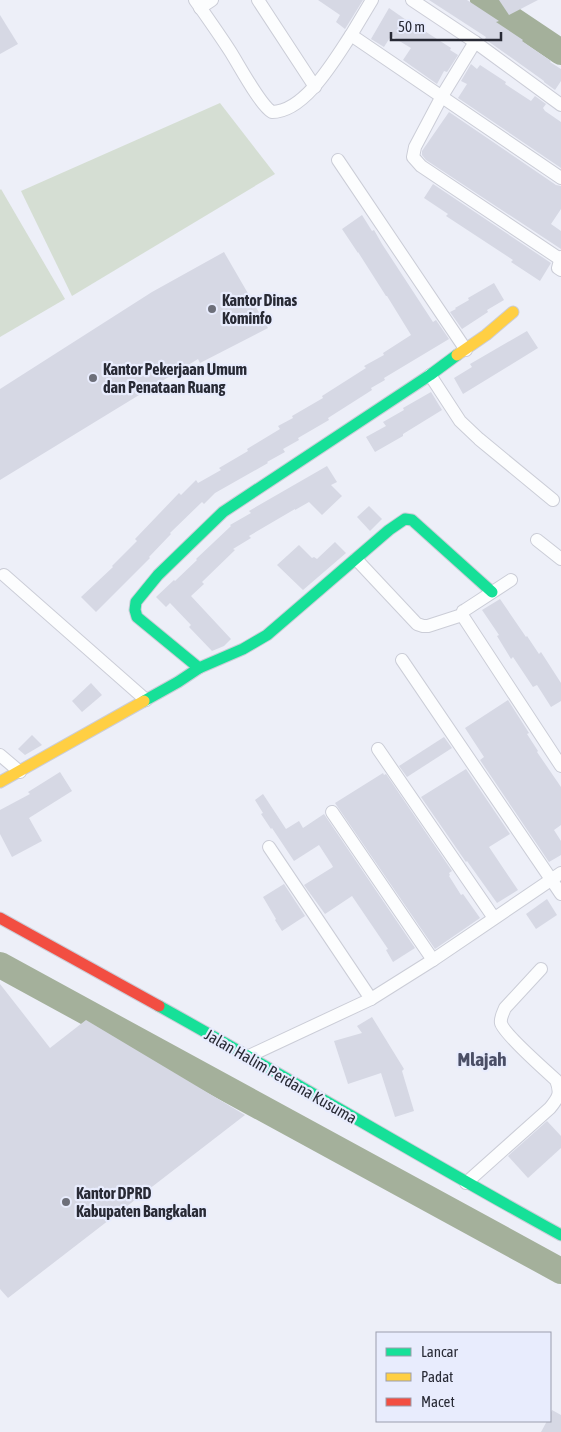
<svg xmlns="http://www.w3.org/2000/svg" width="561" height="1432" font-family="'Asap Condensed',sans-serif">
  <rect width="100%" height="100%" fill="#edeff8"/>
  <g fill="#d5ded3">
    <polygon points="220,103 275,174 72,296 21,191"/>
    <polygon points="1,189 65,299 0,337 0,190"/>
  </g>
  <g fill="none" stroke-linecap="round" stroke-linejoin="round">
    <g stroke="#a4b09b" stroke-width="26">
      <polyline points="483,0 561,52"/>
      <polyline points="0,965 561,1271"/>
    </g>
  </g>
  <g fill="#d6d8e4">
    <polygon points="318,0 363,0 345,29 336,22 340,15"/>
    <polygon points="429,0 467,0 499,21 496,22 523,40 522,41 551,61 550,62 561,69 561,81 555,90 544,82 544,81 485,39 486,37"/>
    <polygon points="499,0 538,0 509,15"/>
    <polygon points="389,8 422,31 423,30 451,48 450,50 458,55 447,72 444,71 437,84 403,60 411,48 391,36 384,47 371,39"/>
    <polygon points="0,15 18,44 0,54"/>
    <polygon points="471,64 477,69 480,65 506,82 505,84 531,101 535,96 546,104 543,108 545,111 561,122 561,168 458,98 467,84 461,81"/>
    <polygon points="449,112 556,185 561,186 561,209 551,224 561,231 561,249 426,160 422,155 422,151"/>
    <polygon points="433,184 551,263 540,281 511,262 513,260 446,216 448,214 424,198"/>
    <polygon points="362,215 372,231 374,230 382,244 433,322 436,320 449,339 384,378 385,380 371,388 372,390 328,418 329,420 298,438 299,440 283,449 285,452 267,462 268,463 215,493 204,504 202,502 170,533 171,534 149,557 150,558 96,612 81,597 113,567 112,566 137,541 135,539 179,493 181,495 196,480 198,483 221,470 219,468 248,451 247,449 280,429 278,426 293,418 292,416 323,398 322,396 366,368 364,366 384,355 383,353 411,335 387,296 386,296 358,252 358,253 342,229"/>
    <polygon points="224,252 268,328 200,363 198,359 0,480 0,389 152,292"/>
    <polygon points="494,283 504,300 487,310 488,312 462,329 450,312 456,309 455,308 469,300 468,298"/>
    <polygon points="527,331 538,348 463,394 454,378 472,367 470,364"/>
    <polygon points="431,392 442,410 403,434 403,436 375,452 366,437 386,426 383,422 404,410 403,408"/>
    <polygon points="327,466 337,482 331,485 342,496 322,515 309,502 295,510 295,509 249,536 251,538 233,549 235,550 202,582 204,584 191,596 231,639 224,646 212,651 189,627 191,625 170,603 166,607 156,597 174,580 175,581 197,560 196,559 231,526 230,525 251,513 249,511"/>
    <polygon points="369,506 382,519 370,531 357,517"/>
    <polygon points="335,542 346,553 303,590 277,565 299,545 312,558 314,557 317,559"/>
    <polygon points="500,599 526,637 527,636 539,654 541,652 561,683 561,701 551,707 537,685 533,687 513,657 511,659 497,636 499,635 482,610"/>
    <polygon points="91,683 102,695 82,712 72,701"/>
    <polygon points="508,700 529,733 527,734 538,751 537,752 561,787 561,825 554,830 561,841 561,855 549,862 480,760 484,757 465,728"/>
    <polygon points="32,735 42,745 25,755 18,749"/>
    <polygon points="444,737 452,748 407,777 399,766"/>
    <polygon points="466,769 510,834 489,847 518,890 497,903 467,861 466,862 421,797"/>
    <polygon points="60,772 72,791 29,818 42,841 12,857 0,834 0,810 30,794 28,792"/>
    <polygon points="383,773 384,775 386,774 452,871 449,873 450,875 449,876 461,895 463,894 480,918 435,949 335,803"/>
    <polygon points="263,794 286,829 299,821 303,828 324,814 415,948 393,962 386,950 388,949 352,896 325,914 304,885 333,867 332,865 319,845 294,861 272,828 271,829 261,814 263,813 255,800"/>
    <polygon points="284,884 305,916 282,931 275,920 276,919 263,897"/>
    <polygon points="547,899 557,915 536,929 526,914"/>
    <polygon points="0,984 50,1048 86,1020 245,1115 8,1298 0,1289"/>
    <polygon points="372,1017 404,1069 402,1071 414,1111 395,1117 381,1073 348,1084 334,1041 362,1033 357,1026"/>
    <polygon points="547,1121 561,1136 561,1148 528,1178 508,1156"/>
    <polygon points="552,1410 561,1415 561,1432 541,1432 547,1421 550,1421 550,1415"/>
  </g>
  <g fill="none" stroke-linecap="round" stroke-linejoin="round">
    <defs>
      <g id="street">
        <path d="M195,0C207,17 219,34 230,51C239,65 260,105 272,112C305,112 335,59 351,35"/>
        <polyline points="258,0 315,87"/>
        <polyline points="372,0 351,35 561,178"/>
        <polyline points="412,0 475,42 561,105"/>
        <polyline points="200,8 212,0"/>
        <polyline points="475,42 442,96 415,147 413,157 421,166 560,259"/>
        <polyline points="338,160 466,350"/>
        <polyline points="561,257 558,268 561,270"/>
        <polyline points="430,375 460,421 479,439 553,500"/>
        <polyline points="537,540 561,559"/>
        <polyline points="356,559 417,624 423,626 428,626 462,615"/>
        <polyline points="4,575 146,700"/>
        <polyline points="511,580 465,610 463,611 462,615 561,766"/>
        <polyline points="402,660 561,894"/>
        <polyline points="378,749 494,918"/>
        <polyline points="0,755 20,772"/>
        <polyline points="332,812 433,960"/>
        <polyline points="269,847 371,999"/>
        <polyline points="249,1056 371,999 433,960 561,873"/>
        <path d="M466,1183L550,1108C559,1097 561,1093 556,1080C546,1071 503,1033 501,1023C500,1018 503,1013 505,1008L541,969"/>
      </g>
      <g id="fast">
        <polyline points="199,668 243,649 267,635 389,530 405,519 412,520 492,592"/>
        <polyline points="144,701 178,682 199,668 137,617 135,610 136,602 158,575 223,512 430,375 457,355"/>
        <path d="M159,1006C294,1081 426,1161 561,1235"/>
      </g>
      <g id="slow">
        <polyline points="457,355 486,335 513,312"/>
        <polyline points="0,782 144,701"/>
      </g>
      <polyline id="jam" points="0,918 159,1006"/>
    </defs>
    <use href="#street" stroke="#cbcdd7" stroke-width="14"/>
    <use href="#fast" stroke="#cbcdd7" stroke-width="13"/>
    <use href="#slow" stroke="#cbcdd7" stroke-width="13"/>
    <use href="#jam" stroke="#cbcdd7" stroke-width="13"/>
    <use href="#street" stroke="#fcfdfe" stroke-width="12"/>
    <use href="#fast" stroke="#16e098" stroke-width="11"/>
    <use href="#slow" stroke="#ffcf43" stroke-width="11"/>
    <use href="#jam" stroke="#f24e42" stroke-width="11"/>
  </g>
  <g fill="#6d6f79" stroke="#e8ecfd" stroke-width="2">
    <circle cx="212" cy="309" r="5"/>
    <circle cx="93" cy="378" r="5"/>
    <circle cx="66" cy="1202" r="5"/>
  </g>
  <g text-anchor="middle" stroke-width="4.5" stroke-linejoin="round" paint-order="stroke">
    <g font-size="16" font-weight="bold" fill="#282a35" stroke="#e8ecfd" text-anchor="start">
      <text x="222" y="306">Kantor Dinas<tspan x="222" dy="18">Kominfo</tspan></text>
      <text x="103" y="375">Kantor Pekerjaan Umum<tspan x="103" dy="18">dan Penataan Ruang</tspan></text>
      <text x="76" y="1199">Kantor DPRD<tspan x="76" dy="18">Kabupaten Bangkalan</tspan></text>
    </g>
    <g font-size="16" fill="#282a35" stroke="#e8ecfd">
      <text transform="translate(281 1076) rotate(30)" y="6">Jalan Halim Perdana Kusuma</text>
    </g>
    <g font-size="19" font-weight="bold" fill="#4a4e66" stroke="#e8ecfd">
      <text x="482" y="1066">Mlajah</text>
    </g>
  </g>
  <rect x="376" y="1332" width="175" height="90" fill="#e8ecfd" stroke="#9b9ead"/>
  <rect x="386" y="1348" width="25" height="8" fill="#16e098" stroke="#9b9ead"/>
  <text x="421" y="1357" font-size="15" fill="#282a35">Lancar</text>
  <rect x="386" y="1373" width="25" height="8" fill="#ffcf43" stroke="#9b9ead"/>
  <text x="421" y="1382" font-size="15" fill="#282a35">Padat</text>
  <rect x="386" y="1398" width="25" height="8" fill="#f24e42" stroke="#9b9ead"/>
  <text x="421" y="1407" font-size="15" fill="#282a35">Macet</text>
  <path d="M391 32v8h110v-8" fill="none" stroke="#282a35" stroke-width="2.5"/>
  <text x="398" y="32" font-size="15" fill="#282a35" stroke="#e8ecfd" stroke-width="4" paint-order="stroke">50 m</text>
</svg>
